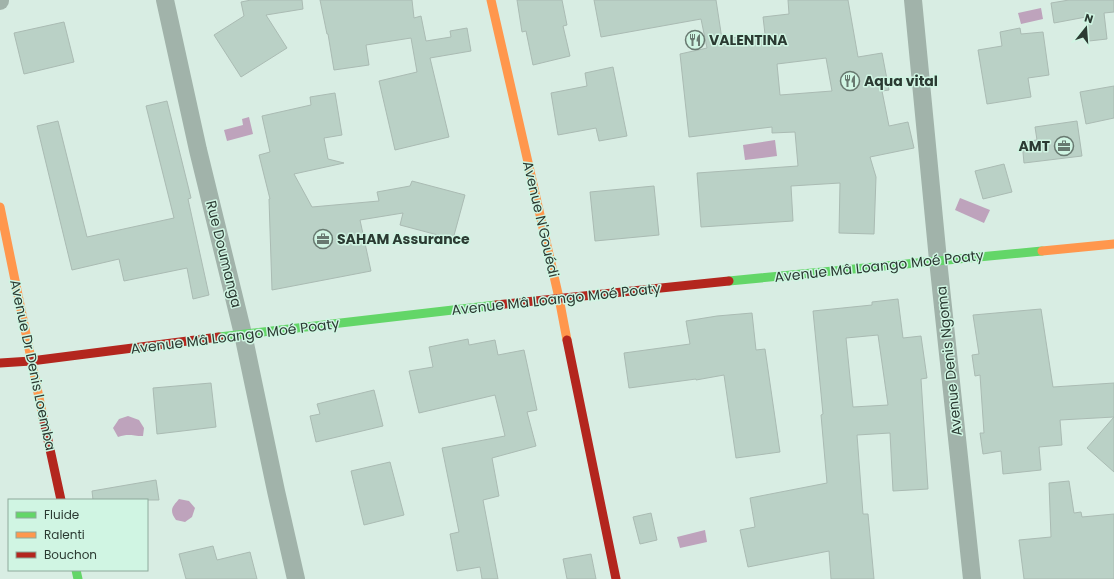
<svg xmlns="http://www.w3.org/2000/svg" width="1114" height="579" font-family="Poppins,sans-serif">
  <rect width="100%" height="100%" fill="#d8ede3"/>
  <g fill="#bea3bc">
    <polygon points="1041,8 1043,19 1021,24 1018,13"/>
    <polygon points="249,117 253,134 227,141 224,130 243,125 242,119"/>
    <polygon points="775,140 777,156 745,160 743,145"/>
    <polygon points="960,198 990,210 984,223 955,210"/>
    <path d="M128,416L139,420L144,428L143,436C132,436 129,433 118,437L113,428L119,419Z"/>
    <path d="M179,499L189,501L195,508L192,517L185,522L176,520C169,510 172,507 179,499Z"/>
    <polygon points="705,530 707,542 680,548 677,537"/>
  </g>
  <g fill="#bad1c6" stroke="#aabbb3" fill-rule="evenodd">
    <polygon points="251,0 302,0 303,9 266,15 287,48 241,77 214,35 244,16 241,2"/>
    <polygon points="320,0 412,0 414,18 421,16 426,41 451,37 450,31 467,28 471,51 430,58 449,137 395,150 379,81 417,72 411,38 366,45 369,65 334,70 328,34 327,34"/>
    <polygon points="517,0 562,0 567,25 563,26 570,56 533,65 526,31 522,32"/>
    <path d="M594,0H716L722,39L765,34L763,17L789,14L788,0H848L858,57L882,53L889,90L882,91L889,126L908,122L914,148L870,157L876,177L874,234L839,233L840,183L791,186L793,221L701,227L697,173L798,166L795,132L772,133V127L689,137L680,54L707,48L701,19L601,37ZM826,58L832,91L780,95L777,64Z"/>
    <polygon points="1069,0 1114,0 1114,12 1104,13 1107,39 1089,41 1086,17 1054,23 1051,3"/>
    <polygon points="64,22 74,62 24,74 14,33"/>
    <polygon points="1020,28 1021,34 1043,32 1049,75 1028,78 1031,97 987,104 978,50 1002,46 1000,32"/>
    <polygon points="613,67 627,136 599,141 596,128 558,135 551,93 587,86 585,73"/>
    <polygon points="1114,86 1114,118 1086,124 1080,92"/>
    <polygon points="335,93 342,135 324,138 328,159 344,163 294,174 312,207 379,201 377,192 410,186 412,181 465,195 453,239 400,225 403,213 360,220 371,271 272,290 269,199 270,199 259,155 270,152 262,116 311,105 310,97"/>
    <polygon points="167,101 191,198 188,199 209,295 193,299 187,268 124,281 119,259 72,270 37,126 58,121 87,237 174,218 146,106"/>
    <polygon points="1077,121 1082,156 1024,163 1022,142 1037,140 1035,127"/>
    <polygon points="1004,164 1012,192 983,199 975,171"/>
    <polygon points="654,186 659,235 595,241 590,192"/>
    <path d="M898,299L903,338L921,336L927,378L921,379L928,489L893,491L890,433L857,435L863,514H868L874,579H831L829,551L748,567L740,530L755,527L750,498L827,483L821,415L823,414L813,311L872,305V302ZM878,335L888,405L853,407L846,338Z"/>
    <polygon points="1041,309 1053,387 1114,383 1114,417 1060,420 1062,445 1039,447 1041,470 1003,474 1001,451 983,454 980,433 984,433 980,375 975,376 972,355 979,354 973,315"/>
    <polygon points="752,313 756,350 765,349 780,452 736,458 724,375 696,380 696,379 629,388 624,353 690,344 686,321 717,316"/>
    <polygon points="468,339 469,345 495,340 498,355 524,350 537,410 527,412 536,446 492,458 499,496 483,500 498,579 482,579 480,567 457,571 450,534 459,532 442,448 505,436 495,395 419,413 409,371 433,367 429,347"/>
    <polygon points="211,383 216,427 157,434 153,388"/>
    <polygon points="374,390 383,426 316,442 310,416 320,414 317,404"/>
    <polygon points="1114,417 1114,472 1087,448"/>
    <polygon points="390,462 404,515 364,525 351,471"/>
    <polygon points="156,480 159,500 93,500 92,491"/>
    <polygon points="1069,481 1074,513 1081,512 1082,517 1114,514 1114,579 1024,579 1019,540 1051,537 1049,483"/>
    <polygon points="651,513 657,540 640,544 633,517"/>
    <polygon points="213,546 217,560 250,552 257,579 186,579 179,554"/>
    <polygon points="591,554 596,579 567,579 563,559"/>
  </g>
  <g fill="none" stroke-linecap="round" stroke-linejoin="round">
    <g stroke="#a1b3aa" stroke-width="18">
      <polyline points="165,0 198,150 243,334 276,491 296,579"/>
      <polyline points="913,0 938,260 972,579"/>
      <polyline points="0,1 0,0"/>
    </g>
    <g stroke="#63d668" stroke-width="9">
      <polyline points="729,281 1042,251"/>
      <polyline points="219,337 496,305"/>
      <polyline points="76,570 78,579"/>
    </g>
    <g stroke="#ff974d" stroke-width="9">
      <polyline points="491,0 559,298 567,340"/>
      <polyline points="0,207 43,417"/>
      <polyline points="1042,251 1114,244"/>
    </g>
    <g stroke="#b3261e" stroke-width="9">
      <polyline points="496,305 729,281"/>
      <polyline points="567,340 616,579"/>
      <polyline points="0,363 31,361 219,337"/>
      <polyline points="43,417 61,500"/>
    </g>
  </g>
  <defs>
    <symbol id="restaurant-ring" viewBox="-11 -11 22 22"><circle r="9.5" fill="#d0f5e3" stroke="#687970" stroke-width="1.5"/><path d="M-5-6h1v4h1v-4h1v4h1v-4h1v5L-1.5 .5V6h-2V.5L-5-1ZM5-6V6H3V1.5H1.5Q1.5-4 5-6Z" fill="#687970"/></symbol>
    <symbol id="office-ring" viewBox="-11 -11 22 22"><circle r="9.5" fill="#d0f5e3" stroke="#687970" stroke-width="1.5"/><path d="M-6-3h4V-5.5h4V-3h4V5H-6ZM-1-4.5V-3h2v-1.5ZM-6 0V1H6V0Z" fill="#687970"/></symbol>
  </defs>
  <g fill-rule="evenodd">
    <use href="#restaurant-ring" x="684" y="29" width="22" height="22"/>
    <use href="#restaurant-ring" x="839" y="70" width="22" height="22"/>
    <use href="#office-ring" x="1053" y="135" width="22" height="22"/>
    <use href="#office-ring" x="312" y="228" width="22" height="22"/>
  </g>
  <g text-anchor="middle" stroke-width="3" stroke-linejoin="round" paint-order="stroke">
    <g font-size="14" font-weight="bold" fill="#2b3a32" stroke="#d0f5e3" text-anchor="start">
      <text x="709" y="45">VALENTINA</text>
      <text x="864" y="86">Aqua vital</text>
      <text x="1050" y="151" text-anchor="end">AMT</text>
      <text x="337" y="244">SAHAM Assurance</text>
    </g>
    <g font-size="14" fill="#2b3a32" stroke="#d0f5e3">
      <text transform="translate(541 219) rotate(77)" y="5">Avenue N'Gouédi</text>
      <text transform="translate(224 254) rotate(76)" y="5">Rue Doumanga</text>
      <text transform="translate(879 266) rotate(-6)" y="5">Avenue Mâ Loango Moé Poaty</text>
      <text transform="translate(556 299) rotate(-6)" y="5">Avenue Mâ Loango Moé Poaty</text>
      <text transform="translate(235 336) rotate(-7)" y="5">Avenue Mâ Loango Moé Poaty</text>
      <text transform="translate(949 361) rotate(-96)" y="5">Avenue Denis Ngoma</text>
      <text transform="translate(33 365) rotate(78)" y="5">Avenue Dr Denis Loemba</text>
    </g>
  </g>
  <rect x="8" y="499" width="140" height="72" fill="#d0f5e3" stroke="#8eaa9c"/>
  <rect x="16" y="512" width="20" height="6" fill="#63d668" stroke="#8eaa9c"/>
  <text x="44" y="519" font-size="12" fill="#2b3a32">Fluide</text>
  <rect x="16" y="532" width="20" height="6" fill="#ff974d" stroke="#8eaa9c"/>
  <text x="44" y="539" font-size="12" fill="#2b3a32">Ralenti</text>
  <rect x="16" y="552" width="20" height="6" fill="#b3261e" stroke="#8eaa9c"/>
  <text x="44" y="559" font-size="12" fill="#2b3a32">Bouchon</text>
  <g transform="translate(1086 28) rotate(17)" stroke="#d0f5e3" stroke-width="3" paint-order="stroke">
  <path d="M0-3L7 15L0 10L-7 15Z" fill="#2b3a32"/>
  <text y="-6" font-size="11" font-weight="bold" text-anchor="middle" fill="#2b3a32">N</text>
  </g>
</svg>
